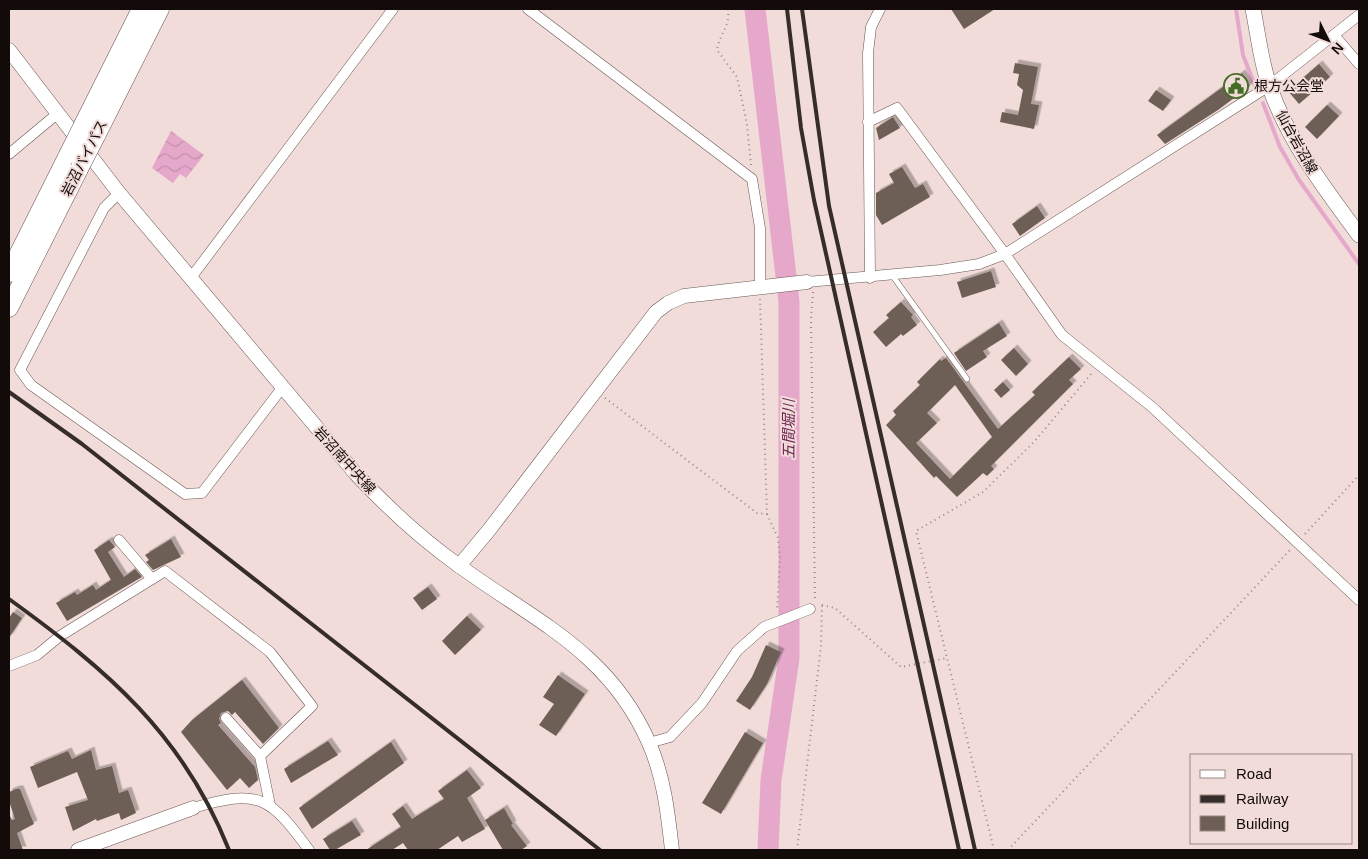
<svg xmlns="http://www.w3.org/2000/svg" width="1368" height="859" font-family="Helvetica,'Noto Sans JP',sans-serif">
  <defs>
    <pattern id="water-waves" width="16" height="10" patternUnits="userSpaceOnUse" patternTransform="scale(1.25)"><rect width="16" height="10" fill="#e5a8ca"/><path d="M0 5q4-4 8 0t8 0" fill="none" stroke="#c38fac"/></pattern>
    <filter id="shadow"><feDropShadow dx="3.5" dy="-3.5" stdDeviation="0" flood-color="#0004"/></filter>
  </defs>
  <rect width="100%" height="100%" fill="#f1dcd9"/>
  <polygon fill="url(#water-waves)" points="171,131 204,155 186,178 180,174 173,183 152,168"/>
  <g fill="none" stroke-linecap="round" stroke-linejoin="round">
    <g stroke="#e5a8ca" stroke-width="4">
      <polyline points="1236,9 1243,55 1255,86"/>
      <polyline points="1263,103 1280,147 1299,180 1359,264"/>
    </g>
    <polyline stroke="#e5a8ca" stroke-width="21" points="755,9 789,302 789,658 771,780 768,850"/>
  </g>
  <g fill="#6e5e56" fill-rule="evenodd" filter="url(#shadow)">
    <polygon points="951,9 995,9 964,29"/>
    <polygon points="1015,63 1038,67 1031,104 1039,105 1034,129 1000,122 1002,112 1018,115 1023,90 1017,85 1019,74 1013,73"/>
    <polygon points="1319,64 1330,77 1299,104 1288,91"/>
    <polygon points="1242,73 1250,86 1218,110 1165,144 1157,135"/>
    <polygon points="1156,90 1171,100 1163,111 1148,101"/>
    <polygon points="1327,105 1339,116 1317,139 1305,127"/>
    <polygon points="893,117 900,128 879,140 876,128"/>
    <polygon points="902,167 915,188 923,184 930,197 882,225 876,215 876,193 894,183 889,174"/>
    <polygon points="1037,206 1045,218 1020,236 1012,224"/>
    <polygon points="991,271 996,287 962,298 957,282"/>
    <polygon points="901,302 913,315 911,317 917,325 903,336 901,334 886,347 873,332 889,318 886,315"/>
    <polygon points="999,323 1007,336 983,351 987,357 966,371 954,353"/>
    <polygon points="1014,348 1028,364 1016,376 1001,360"/>
    <path d="M1069,357L1081,369L1069,380L1073,384L991,466L994,469L987,476L983,473L957,497L936,476L934,478L886,425L896,415L893,411L920,385L917,382L940,359L941,361L946,358L998,429L1035,395L1032,392ZM955,385L992,437L950,479L916,443L937,423L927,413Z"/>
    <polygon points="1003,382 1010,390 1001,398 994,390"/>
    <polygon points="171,539 181,557 153,570 146,562 149,560 145,555"/>
    <polygon points="109,540 115,547 108,552 124,577 135,569 142,577 67,621 56,603 75,592 77,595 93,585 96,590 111,580 94,550"/>
    <polygon points="428,587 437,599 422,610 413,598"/>
    <polygon points="13,612 22,618 9,638 9,618"/>
    <polygon points="467,616 481,630 455,655 442,641"/>
    <polygon points="766,645 781,652 767,684 750,710 736,701 752,677"/>
    <polygon points="558,675 585,694 556,736 539,725 554,704 543,697"/>
    <polygon points="242,680 279,728 263,744 235,712 232,715 228,711 221,713 219,719 221,723 218,725 255,767 258,780 249,788 240,778 227,790 181,732 192,720"/>
    <polygon points="745,732 763,743 721,814 702,803"/>
    <polygon points="328,741 338,755 291,783 284,769"/>
    <polygon points="391,742 404,763 312,829 299,808"/>
    <polygon points="91,750 96,770 112,766 119,793 128,790 136,813 121,820 119,813 97,821 96,819 73,831 65,807 88,800 77,772 38,788 30,767 68,751 72,759"/>
    <polygon points="467,770 481,788 467,798 485,829 462,842 458,836 437,850 408,850 403,843 392,850 366,850 401,827 392,814 403,806 412,819 444,799 438,791"/>
    <polygon points="16,789 20,789 34,824 17,833 23,850 9,850 9,814 12,820 15,819 9,801 9,792"/>
    <polygon points="504,808 513,824 511,825 527,846 521,850 503,850 485,820"/>
    <polygon points="352,821 361,835 335,850 330,850 323,839"/>
  </g>
  <g fill="none" stroke-linecap="round" stroke-linejoin="round">
    <defs>
      <polyline id="lane" points="892,275 967,379"/>
      <g id="street">
        <polyline points="528,9 752,179 760,228 760,287"/>
        <polyline points="1334,35 1359,64"/>
        <polyline points="868,122 897,108 1005,254 1062,335 1152,407 1359,600"/>
        <polyline points="9,154 57,114"/>
        <polyline points="119,193 104,208 20,370 31,385 185,494 202,493 282,388"/>
        <polyline points="870,278 868,53 871,27 880,9"/>
        <polyline points="190,279 393,9"/>
        <polyline points="807,282 940,270 979,264 1005,254 1269,86 1359,15"/>
        <polyline points="119,540 152,579"/>
        <polyline points="9,666 37,655 60,636 165,571 270,652 312,706 260,756 270,805"/>
        <polyline points="226,718 260,756"/>
        <polyline points="649,743 670,737 702,703 737,651 764,627 810,609"/>
        <path d="M193,808C259,788 270,797 309,850"/>
      </g>
      <g id="secondary">
        <path d="M9,50L119,193L356,474C387,507 420,538 458,565C533,620 609,651 649,743C664,777 668,814 672,850"/>
        <polyline points="459,566 489,530 656,312 668,303 684,296 807,282"/>
        <polyline points="78,850 193,808"/>
      </g>
      <path id="primary" d="M1253,9C1258,34 1261,63 1270,88C1289,142 1325,189 1359,235"/>
      <g id="highway">
        <polyline points="84,123 141,9"/>
        <polyline points="96,136 160,9"/>
        <polyline points="9,273 68,155"/>
        <polyline points="9,308 79,169"/>
      </g>
    </defs>
    <use href="#lane" stroke="#685654" stroke-width="6"/>
    <use href="#street" stroke="#685654" stroke-width="11"/>
    <use href="#secondary" stroke="#685654" stroke-width="15"/>
    <use href="#primary" stroke="#685654" stroke-width="16"/>
    <use href="#highway" stroke="#685654" stroke-width="19"/>
    <g stroke="#968785" stroke-width="2" stroke-dasharray="1 4" stroke-linecap="butt">
      <path d="M728,9C730,28 720,32 717,50L737,77L747,124L751,165"/>
      <polyline points="813,292 811,319 815,600"/>
      <polyline points="605,398 757,513 767,514 760,299"/>
      <polyline points="767,514 778,538 780,558 777,611"/>
      <polyline points="1305,534 1359,475"/>
      <polyline points="822,605 835,608 901,667 947,658"/>
      <polyline points="797,850 821,646 822,605"/>
      <polyline points="994,850 916,531 983,492 1034,442 1092,373"/>
      <polyline points="1008,850 1290,550"/>
    </g>
    <use href="#lane" stroke="#fff" stroke-width="5"/>
    <use href="#street" stroke="#fff" stroke-width="10"/>
    <use href="#secondary" stroke="#fff" stroke-width="14"/>
    <use href="#primary" stroke="#fff" stroke-width="15"/>
    <use href="#highway" stroke="#fff" stroke-width="18"/>
    <g stroke="#362d2b" stroke-width="4">
      <polyline points="787,9 801,128 814,200 959,850"/>
      <polyline points="802,9 829,206 975,850"/>
      <polyline points="9,392 82,444 600,850"/>
      <path d="M9,599C107,670 183,734 229,850"/>
    </g>
    <defs>
      <g id="highway-bridge">
        <polyline points="68,155 84,123"/>
        <polyline points="79,169 96,136"/>
      </g>
    </defs>
    <use href="#highway-bridge" stroke="#685654" stroke-width="19" stroke-linecap="butt"/>
    <use href="#highway-bridge" stroke="#fff" stroke-width="18"/>
  </g>
  <defs>
    <symbol id="civic-ring" viewBox="-11 -11 22 22"><circle r="9.5" fill="#f1dcd9" stroke="#456d28" stroke-width="1.5"/><path d="M-.6-6.5H3V-4.5H.6V-3L4-1V1h2V6H-6V1h2V-1L-.6-3ZM-1.2 2.5V6h2.4V2.5Z" fill="#456d28"/></symbol>
  </defs>
  <g fill-rule="evenodd">
    <use href="#civic-ring" x="1222" y="72" width="28" height="28"/>
  </g>
  <g text-anchor="middle" stroke-width="4" stroke-linejoin="round" paint-order="stroke">
    <g font-size="14" fill="#120b0a" stroke="#f1dcd9" text-anchor="start">
      <text x="1254" y="91">根方公会堂</text>
    </g>
    <g font-size="14" fill="#120b0a" stroke="#f1dcd9">
      <text transform="translate(1297 142) rotate(61)" y="5">仙台岩沼線</text>
      <text transform="translate(84 158) rotate(-63)" y="5">岩沼バイパス</text>
      <text transform="translate(345 460) rotate(48)" y="5">岩沼南中央線</text>
    </g>
    <g font-size="15" font-style="italic" fill="#6d2654" stroke="#f1dcd9">
      <text transform="translate(789 429) rotate(-90)" y="5">五間堀川</text>
    </g>
  </g>
  <rect width="1368" height="859" fill="none" stroke="#120b0a" stroke-width="20"/>
  <rect x="1190" y="754" width="162" height="90" fill="#f1dcd9" stroke="#988886"/>
  <rect x="1200" y="770" width="25" height="8" fill="#ffffff" stroke="#988886"/>
  <text x="1236" y="779" font-size="15" fill="#120b0a">Road</text>
  <rect x="1200" y="795" width="25" height="8" fill="#362d2b" stroke="#988886"/>
  <text x="1236" y="804" font-size="15" fill="#120b0a">Railway</text>
  <rect x="1200" y="816" width="25" height="15" fill="#6e5e56" stroke="#988886"/>
  <text x="1236" y="829" font-size="15" fill="#120b0a">Building</text>
  <g transform="translate(1328 40) rotate(132)" stroke="#f1dcd9" stroke-width="4" paint-order="stroke">
  <path d="M0-4L9 19L0 12L-9 19Z" fill="#120b0a"/>
  <text y="-8" font-size="14" font-weight="bold" text-anchor="middle" fill="#120b0a">N</text>
  </g>
</svg>
